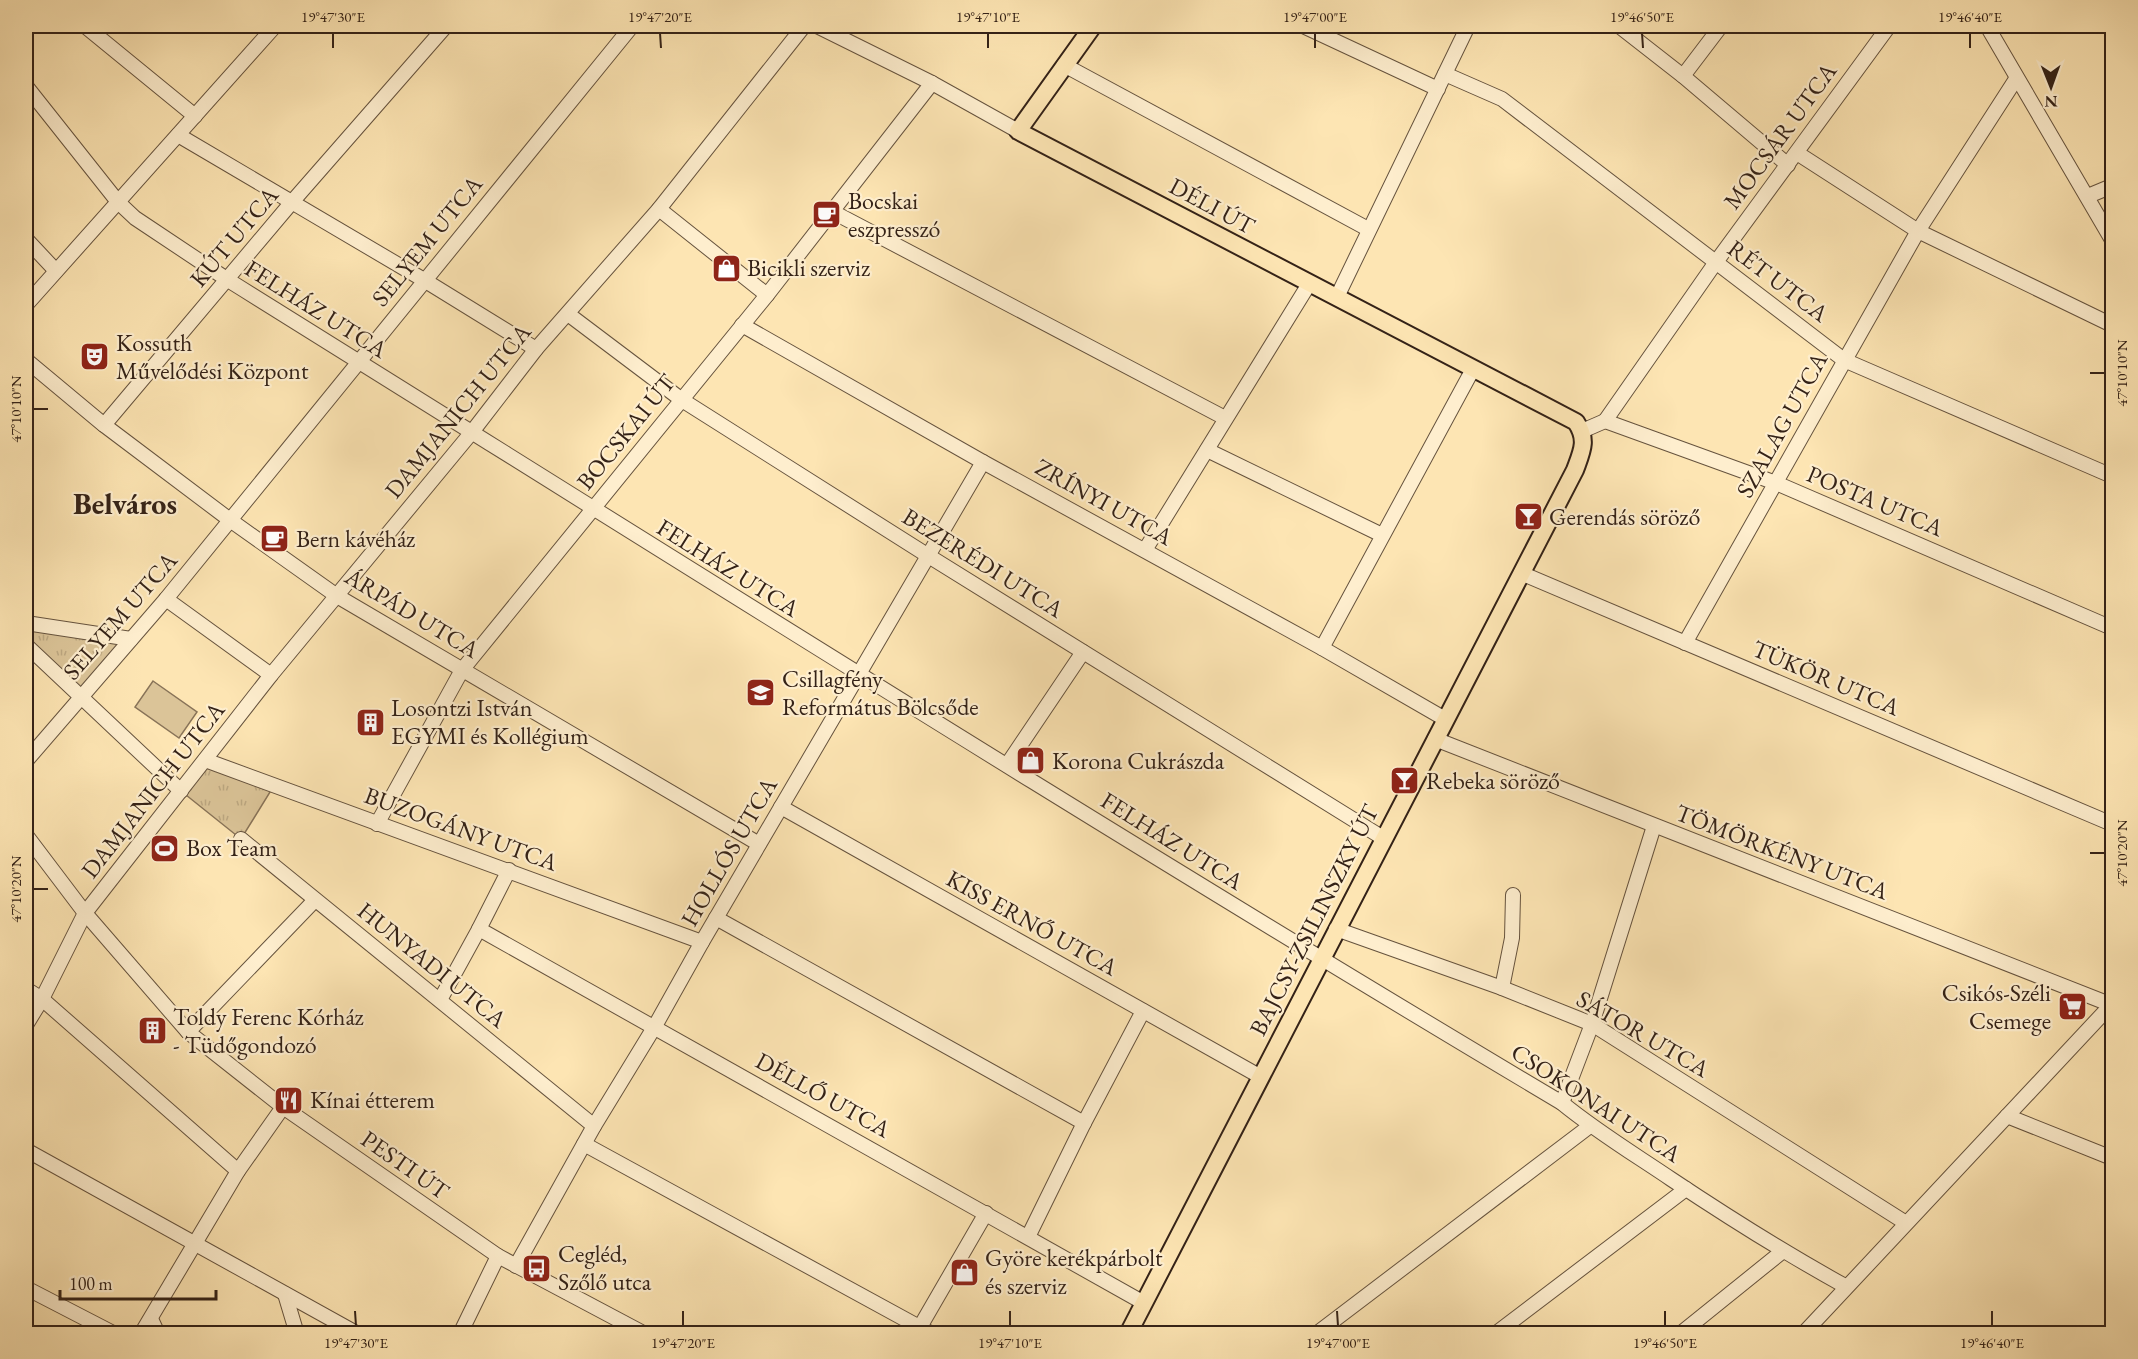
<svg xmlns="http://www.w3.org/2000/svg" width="2138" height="1359" font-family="'EB Garamond',serif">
  <defs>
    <pattern id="park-tufts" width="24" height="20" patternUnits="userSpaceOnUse" patternTransform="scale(1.5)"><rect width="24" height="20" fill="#dbc498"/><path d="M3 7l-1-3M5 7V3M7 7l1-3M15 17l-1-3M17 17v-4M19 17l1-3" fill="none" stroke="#bda882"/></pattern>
  </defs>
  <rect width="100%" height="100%" fill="#fde5b3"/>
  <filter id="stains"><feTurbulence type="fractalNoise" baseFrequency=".00333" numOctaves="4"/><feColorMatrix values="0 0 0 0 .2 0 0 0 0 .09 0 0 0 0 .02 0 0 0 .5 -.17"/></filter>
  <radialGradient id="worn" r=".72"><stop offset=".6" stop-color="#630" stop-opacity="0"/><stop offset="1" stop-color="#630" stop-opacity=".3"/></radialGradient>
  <g fill="url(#park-tufts)" stroke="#887358" stroke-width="1.5">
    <polygon points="26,626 126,641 79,695 26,642"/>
    <polygon points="205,760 275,784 241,839 181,791"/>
  </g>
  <polygon fill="#dbc498" stroke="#887358" stroke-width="1.5" points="153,681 197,712 179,738 135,707"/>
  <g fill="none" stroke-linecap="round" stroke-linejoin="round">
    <defs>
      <g id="minor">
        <polyline points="85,26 195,116"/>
        <polyline points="817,26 932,83 1018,131"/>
        <polyline points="1303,26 1438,89"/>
        <polyline points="1619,26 1683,76 1788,165"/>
        <polyline points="1987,26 2112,240"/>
        <polyline points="1064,65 1368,229"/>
        <polyline points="1445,74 1502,99 1844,360 2112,476"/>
        <polyline points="1683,76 1721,26"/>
        <path d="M26,86L118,202L135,218L228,280C671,556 1113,836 1562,1103C1596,1131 1634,1154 1671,1179C1728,1217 1785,1253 1845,1286"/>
        <polyline points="178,135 424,280 536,349"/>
        <polyline points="1797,153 1918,231 2112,325"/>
        <polyline points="2088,196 2112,186"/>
        <polyline points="659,209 767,295"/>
        <polyline points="833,212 1225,418"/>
        <polyline points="26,239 56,271"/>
        <polyline points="1337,297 1468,26"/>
        <polyline points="26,305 275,26"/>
        <polyline points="568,314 682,400 927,555 1383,838"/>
        <polyline points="742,325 983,462 1322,648 1445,719"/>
        <polyline points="26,360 104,425 230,520 337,596 759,844"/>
        <polyline points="1605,421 1716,262 1889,26"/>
        <polyline points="104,425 292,202 446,26"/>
        <polyline points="1582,431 1605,421 1776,483 2112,628"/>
        <polyline points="1207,450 1382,535"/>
        <polyline points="1145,550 1309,284"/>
        <polyline points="1521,573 2112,824"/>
        <polyline points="166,599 271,675"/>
        <polyline points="26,623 131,639"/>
        <polyline points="1685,643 1918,231 2016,79"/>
        <polyline points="26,645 181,791"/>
        <polyline points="1322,648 1473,369"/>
        <polyline points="1435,739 2112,1005"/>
        <polyline points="205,760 702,942"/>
        <polyline points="26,761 166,599 632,26"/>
        <polyline points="1007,765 1083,652"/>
        <polyline points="781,807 1261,1077"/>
        <polyline points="377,824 462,670 767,295 932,83"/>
        <polyline points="26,835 85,913 188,1032 283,1107 498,1256 645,1334"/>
        <polyline points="241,839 594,1126"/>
        <polyline points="716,918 1084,1123"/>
        <polyline points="479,929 1144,1303"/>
        <polyline points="1336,929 1502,988 1592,1024 1906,1223"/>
        <polyline points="1502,988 1512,938 1513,895"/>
        <polyline points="26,989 42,999 238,1171"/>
        <polyline points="440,1000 479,929 509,870"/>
        <polyline points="26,1025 42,999 85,913 271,675 472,432 536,349 659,209 804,26"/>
        <polyline points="188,1032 315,900"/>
        <polyline points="1562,1103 1592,1024 1654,826"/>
        <polyline points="2007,1116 2112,1158"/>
        <polyline points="584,1144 932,1334"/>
        <polyline points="26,1150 358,1334"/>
        <polyline points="1028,1237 1084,1123 1143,1011"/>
        <polyline points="516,1266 594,1126 655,1026 702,942 983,462"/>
        <polyline points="26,1288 115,1334"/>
        <polyline points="285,1294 297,1334"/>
        <polyline points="151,1319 158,1334"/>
        <polyline points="920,1327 986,1213"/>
        <polyline points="141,1334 238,1171 283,1107"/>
        <polyline points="460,1334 498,1256"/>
        <polyline points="1316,1334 1590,1126"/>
        <polyline points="1495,1334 1686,1189"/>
        <polyline points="1680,1334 1783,1251"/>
        <polyline points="1803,1334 2112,1004"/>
      </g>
      <path id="major" d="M1093,26L1018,131L1576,422C1588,440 1582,451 1575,470L1128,1334"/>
    </defs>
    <use href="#minor" stroke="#66533e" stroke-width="16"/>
    <use href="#major" stroke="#342217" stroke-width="20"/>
    <use href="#minor" stroke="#feeece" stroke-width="14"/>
    <use href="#major" stroke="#fde5b3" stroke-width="16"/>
  </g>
  <path fill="none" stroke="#342217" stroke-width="2" d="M333,33V48M660,33L661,48M988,33V48M1315,33V48M1642,33L1643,48M1970,33V48M2090,373H2105M33,409H48M2090,853H2105M33,889H48M355,1311L356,1326M683,1311V1326M1010,1311V1326M1337,1311L1338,1326M1665,1311V1326M1992,1311V1326"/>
  <defs>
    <symbol id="cafe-square" viewBox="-11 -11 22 22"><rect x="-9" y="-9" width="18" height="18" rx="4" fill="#8f2418" stroke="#feeece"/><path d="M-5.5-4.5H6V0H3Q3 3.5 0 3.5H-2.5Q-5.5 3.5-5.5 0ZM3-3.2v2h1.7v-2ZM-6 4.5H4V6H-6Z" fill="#fff"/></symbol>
    <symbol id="shop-square" viewBox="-11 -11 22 22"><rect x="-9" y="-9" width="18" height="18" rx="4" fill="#8f2418" stroke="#feeece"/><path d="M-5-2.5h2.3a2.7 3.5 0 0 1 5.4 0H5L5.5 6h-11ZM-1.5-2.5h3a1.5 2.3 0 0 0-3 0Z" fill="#fff"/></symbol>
    <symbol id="theatre-square" viewBox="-11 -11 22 22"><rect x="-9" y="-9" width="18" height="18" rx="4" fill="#8f2418" stroke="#feeece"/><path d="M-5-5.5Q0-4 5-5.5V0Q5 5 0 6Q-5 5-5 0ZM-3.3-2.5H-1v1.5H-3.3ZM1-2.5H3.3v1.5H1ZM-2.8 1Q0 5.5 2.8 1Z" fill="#fff"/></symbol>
    <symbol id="bar-square" viewBox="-11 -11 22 22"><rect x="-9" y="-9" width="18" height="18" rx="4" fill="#8f2418" stroke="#feeece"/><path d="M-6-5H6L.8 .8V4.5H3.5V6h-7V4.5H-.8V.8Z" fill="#fff"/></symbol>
    <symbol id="school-square" viewBox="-11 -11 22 22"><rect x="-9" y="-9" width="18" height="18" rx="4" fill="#8f2418" stroke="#feeece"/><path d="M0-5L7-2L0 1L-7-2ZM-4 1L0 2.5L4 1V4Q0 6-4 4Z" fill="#fff"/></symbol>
    <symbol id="building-square" viewBox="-11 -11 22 22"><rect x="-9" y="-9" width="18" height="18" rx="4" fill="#8f2418" stroke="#feeece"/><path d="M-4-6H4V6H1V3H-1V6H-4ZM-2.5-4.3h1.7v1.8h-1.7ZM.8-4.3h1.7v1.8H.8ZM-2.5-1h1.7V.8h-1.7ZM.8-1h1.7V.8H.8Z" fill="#fff"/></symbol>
    <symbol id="stadium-square" viewBox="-11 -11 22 22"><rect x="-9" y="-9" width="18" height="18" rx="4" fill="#8f2418" stroke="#feeece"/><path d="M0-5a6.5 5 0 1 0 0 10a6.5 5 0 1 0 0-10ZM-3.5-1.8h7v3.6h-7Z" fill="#fff"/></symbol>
    <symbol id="supermarket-square" viewBox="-11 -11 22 22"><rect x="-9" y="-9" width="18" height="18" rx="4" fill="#8f2418" stroke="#feeece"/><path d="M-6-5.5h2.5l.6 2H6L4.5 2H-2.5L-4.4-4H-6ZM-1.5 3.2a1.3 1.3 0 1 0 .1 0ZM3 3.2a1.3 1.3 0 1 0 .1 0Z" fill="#fff"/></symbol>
    <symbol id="restaurant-square" viewBox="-11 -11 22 22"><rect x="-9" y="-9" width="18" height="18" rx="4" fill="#8f2418" stroke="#feeece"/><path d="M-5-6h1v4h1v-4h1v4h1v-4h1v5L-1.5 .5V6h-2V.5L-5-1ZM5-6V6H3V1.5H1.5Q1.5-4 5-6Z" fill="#fff"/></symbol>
    <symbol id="bus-square" viewBox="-11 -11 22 22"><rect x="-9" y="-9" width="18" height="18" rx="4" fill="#8f2418" stroke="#feeece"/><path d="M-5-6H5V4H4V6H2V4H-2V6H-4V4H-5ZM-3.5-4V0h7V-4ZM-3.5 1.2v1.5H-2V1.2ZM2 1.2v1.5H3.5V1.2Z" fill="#fff"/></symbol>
  </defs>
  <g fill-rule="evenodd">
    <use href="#cafe-square" x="810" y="198" width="33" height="33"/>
    <use href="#shop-square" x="710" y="252" width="33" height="33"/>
    <use href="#theatre-square" x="78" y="340" width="33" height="33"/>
    <use href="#bar-square" x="1512" y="500" width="33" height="33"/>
    <use href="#cafe-square" x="258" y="522" width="33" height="33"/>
    <use href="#school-square" x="744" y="676" width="33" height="33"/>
    <use href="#building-square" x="354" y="706" width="33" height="33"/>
    <use href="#shop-square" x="1014" y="744" width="33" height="33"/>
    <use href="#bar-square" x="1388" y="764" width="33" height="33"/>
    <use href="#stadium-square" x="148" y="832" width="33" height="33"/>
    <use href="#supermarket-square" x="2056" y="990" width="33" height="33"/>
    <use href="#building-square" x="136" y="1014" width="33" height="33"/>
    <use href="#restaurant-square" x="272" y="1084" width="33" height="33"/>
    <use href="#bus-square" x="520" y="1252" width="33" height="33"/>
    <use href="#shop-square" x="948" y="1256" width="33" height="33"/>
  </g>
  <g text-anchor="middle" stroke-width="4.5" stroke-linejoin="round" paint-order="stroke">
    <g font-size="24" fill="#342217" stroke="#feeece">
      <text transform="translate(1780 136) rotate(-54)" y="8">MOCSÁR UTCA</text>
      <text transform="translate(1212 206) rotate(28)" y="8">DÉLI ÚT</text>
      <text transform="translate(234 237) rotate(-50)" y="8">KÚT UTCA</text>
      <text transform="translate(427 241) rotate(-51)" y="8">SELYEM UTCA</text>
      <text transform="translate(1778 281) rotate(37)" y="8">RÉT UTCA</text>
      <text transform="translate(316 309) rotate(32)" y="8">FELHÁZ UTCA</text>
      <text transform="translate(458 411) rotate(-51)" y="8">DAMJANICH UTCA</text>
      <text transform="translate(1782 425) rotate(-61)" y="8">SZALAG UTCA</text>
      <text transform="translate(626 432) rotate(-51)" y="8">BOCSKAI ÚT</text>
      <text transform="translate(1875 501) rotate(23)" y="8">POSTA UTCA</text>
      <text transform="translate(1104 502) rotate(29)" y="8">ZRÍNYI UTCA</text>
      <text transform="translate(983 563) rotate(32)" y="8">BEZERÉDI UTCA</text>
      <text transform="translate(728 568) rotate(32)" y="8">FELHÁZ UTCA</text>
      <text transform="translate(412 613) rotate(31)" y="8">ÁRPÁD UTCA</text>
      <text transform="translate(120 616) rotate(-49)" y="8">SELYEM UTCA</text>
      <text transform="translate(1826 678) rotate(23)" y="8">TÜKÖR UTCA</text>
      <text transform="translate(153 790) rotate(-52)" y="8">DAMJANICH UTCA</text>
      <text transform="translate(461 829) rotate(20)" y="8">BUZOGÁNY UTCA</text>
      <text transform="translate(1172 841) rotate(32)" y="8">FELHÁZ UTCA</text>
      <text transform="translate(729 852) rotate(-60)" y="8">HOLLÓS UTCA</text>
      <text transform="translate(1782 852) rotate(21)" y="8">TÖMÖRKÉNY UTCA</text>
      <text transform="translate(1314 920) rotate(-63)" y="8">BAJCSY-ZSILINSZKY ÚT</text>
      <text transform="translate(1032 923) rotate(29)" y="8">KISS ERNŐ UTCA</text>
      <text transform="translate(432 965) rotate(39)" y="8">HUNYADI UTCA</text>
      <text transform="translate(1643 1034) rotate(30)" y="8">SÁTOR UTCA</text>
      <text transform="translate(823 1095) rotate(29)" y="8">DÉLLŐ UTCA</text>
      <text transform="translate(1596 1103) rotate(33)" y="8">CSOKONAI UTCA</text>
      <text transform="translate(405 1165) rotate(35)" y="8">PESTI ÚT</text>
    </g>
    <g font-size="24" fill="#342217" stroke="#feeece" text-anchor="start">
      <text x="848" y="209">Bocskai<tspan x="848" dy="28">eszpresszó</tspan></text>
      <text x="747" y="276">Bicikli szerviz</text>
      <text x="116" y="351">Kossuth<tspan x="116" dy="28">Művelődési Központ</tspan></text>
      <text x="1549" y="525">Gerendás söröző</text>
      <text x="296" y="547">Bern kávéház</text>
      <text x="782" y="687">Csillagfény<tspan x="782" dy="28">Református Bölcsőde</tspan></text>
      <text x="391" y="716">Losontzi István<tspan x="391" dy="28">EGYMI és Kollégium</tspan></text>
      <text x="1052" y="769">Korona Cukrászda</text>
      <text x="1426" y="789">Rebeka söröző</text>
      <text x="186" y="856">Box Team</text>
      <text x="2051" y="1001" text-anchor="end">Csikós-Széli<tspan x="2051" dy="28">Csemege</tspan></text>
      <text x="173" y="1025">Toldy Ferenc Kórház<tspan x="173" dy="28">- Tüdőgondozó</tspan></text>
      <text x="310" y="1108">Kínai étterem</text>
      <text x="558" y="1262">Cegléd,<tspan x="558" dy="28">Szőlő utca</tspan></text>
      <text x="985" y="1266">Györe kerékpárbolt<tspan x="985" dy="28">és szerviz</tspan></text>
    </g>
    <g font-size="30" font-weight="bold" fill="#342217" stroke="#feeece">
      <text x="125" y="514">Belváros</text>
    </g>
  </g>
  <rect width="2138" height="1359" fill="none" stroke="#fde5b3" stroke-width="66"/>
  <g transform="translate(2051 87) rotate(179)" stroke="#feeece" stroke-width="4.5" paint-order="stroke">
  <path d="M0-4.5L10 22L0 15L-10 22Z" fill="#342217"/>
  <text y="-9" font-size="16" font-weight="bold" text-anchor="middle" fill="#342217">N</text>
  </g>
  <path d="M60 1290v9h156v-9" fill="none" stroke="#342217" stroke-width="3"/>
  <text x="69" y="1290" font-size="18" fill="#342217" stroke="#feeece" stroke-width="4.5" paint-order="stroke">100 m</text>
  <rect x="33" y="33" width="2072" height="1293" fill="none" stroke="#342217" stroke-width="2"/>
  <g font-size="15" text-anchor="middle" fill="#342217">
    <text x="333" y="22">19°47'30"E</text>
    <text x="660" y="22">19°47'20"E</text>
    <text x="988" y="22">19°47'10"E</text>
    <text x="1315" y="22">19°47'00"E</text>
    <text x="1642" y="22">19°46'50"E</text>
    <text x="1970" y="22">19°46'40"E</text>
    <text transform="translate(2122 373) rotate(-90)" y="5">47°10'10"N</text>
    <text transform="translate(16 409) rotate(-90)" y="5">47°10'10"N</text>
    <text transform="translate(2122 853) rotate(-90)" y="5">47°10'20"N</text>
    <text transform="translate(16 889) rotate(-90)" y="5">47°10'20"N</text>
    <text x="356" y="1348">19°47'30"E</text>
    <text x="683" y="1348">19°47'20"E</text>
    <text x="1010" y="1348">19°47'10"E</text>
    <text x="1338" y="1348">19°47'00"E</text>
    <text x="1665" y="1348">19°46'50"E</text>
    <text x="1992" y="1348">19°46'40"E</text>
  </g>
  <rect width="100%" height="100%" filter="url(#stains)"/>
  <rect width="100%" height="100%" fill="url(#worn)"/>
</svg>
